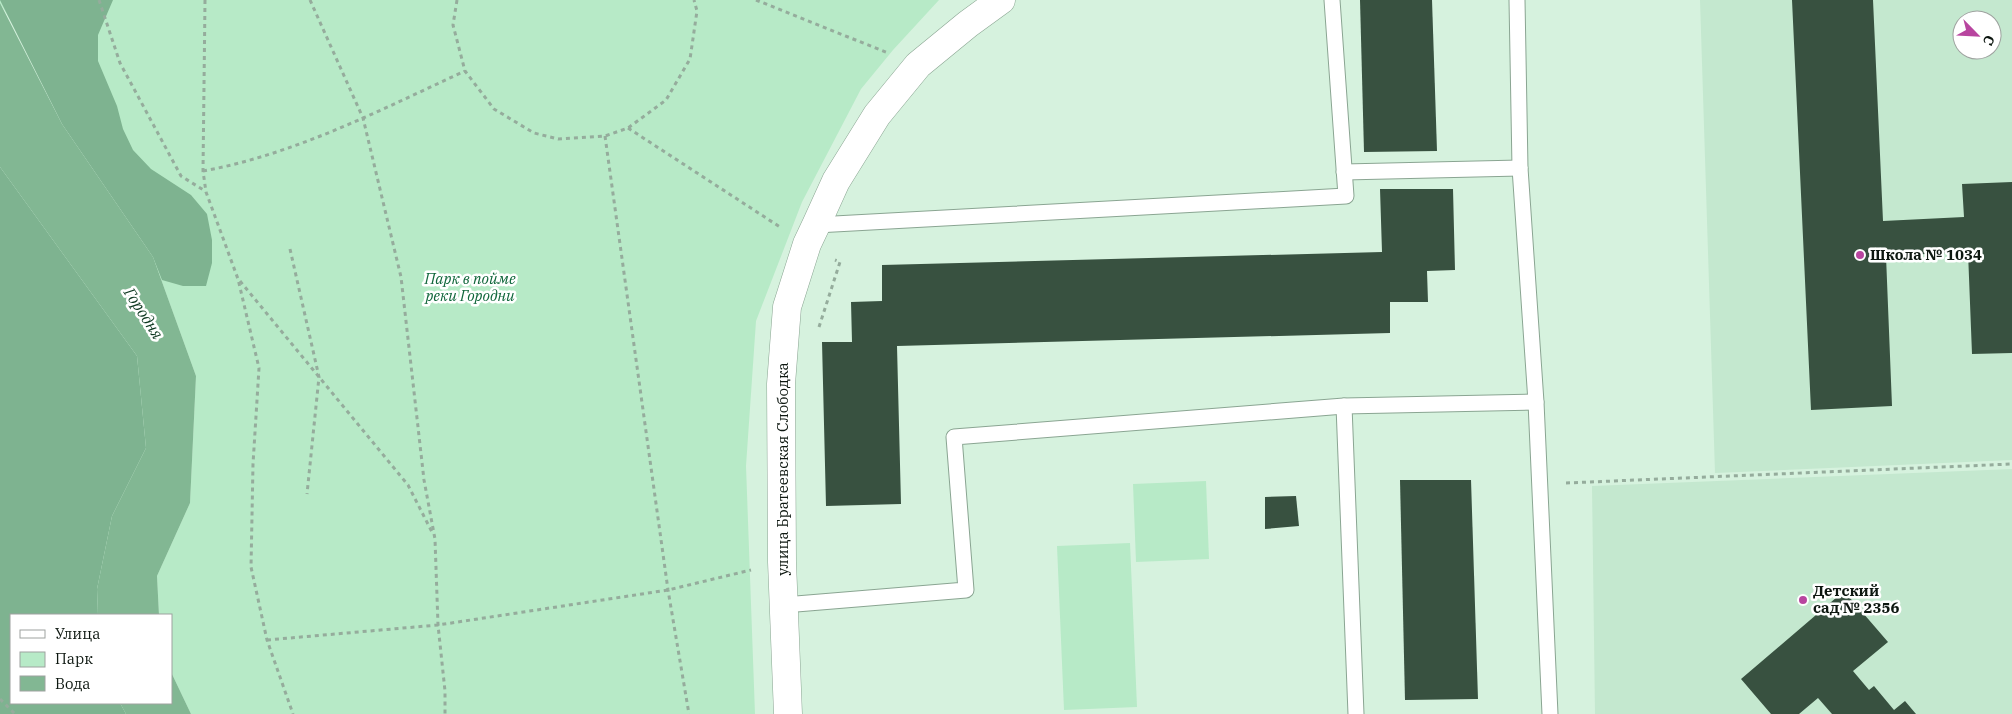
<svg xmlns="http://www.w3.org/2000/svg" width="2012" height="714" font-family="'IBM Plex Serif',serif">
  <rect width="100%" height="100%" fill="#d6f2de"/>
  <g fill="#c4e8cf" fill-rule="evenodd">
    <path d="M1700,0H2012V460L1715,473ZM1962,20H1992V50H1962Z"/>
    <polygon points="2012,469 2012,714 1595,714 1592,486"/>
  </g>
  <g fill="#b7eac7">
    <polygon points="0,0 939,0 893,50 861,89 802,202 756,321 746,466 755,714 191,714 171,672 171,615 159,615 157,576 190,503 196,376 153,257 0,3"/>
    <polygon points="1206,481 1209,559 1136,562 1133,484"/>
    <polygon points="1130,543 1137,707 1064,710 1057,546"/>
  </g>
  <g fill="#7eb390">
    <polygon points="0,0 113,0 98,35 98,61 117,106 123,129 133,150 151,169 191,195 207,214 212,240 212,263 206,286 183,286 162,280 153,257 62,124"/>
    <polygon points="0,167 137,356 146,448 112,516 97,589 98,615 11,615 11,703 120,703 126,714 0,714"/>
  </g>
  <g fill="#82b793">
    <polygon points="0,3 62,124 153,257 196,376 190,503 157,576 159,615 98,615 97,589 112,516 146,448 137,356 0,167"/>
    <polygon points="171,672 191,714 126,714 120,703 171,703"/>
  </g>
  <g fill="#385140">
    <polygon points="1360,0 1432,0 1437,151 1364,152"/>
    <polygon points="1792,0 1873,0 1883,221 1964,217 1962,184 2012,182 2012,353 1972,354 1968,252 1886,256 1892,406 1811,410"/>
    <polygon points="1380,189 1453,189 1455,270 1427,271 1428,302 1390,302 1390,333 897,346 901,504 826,506 822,342 852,342 851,302 882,301 882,265 1382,252"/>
    <polygon points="1400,480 1471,480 1478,699 1405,700"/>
    <polygon points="1296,496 1299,526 1265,529 1265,497"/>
    <polygon points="1844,591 1888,642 1853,671 1869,690 1874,686 1894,710 1905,701 1916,714 1832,714 1818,698 1799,714 1771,714 1741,679"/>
  </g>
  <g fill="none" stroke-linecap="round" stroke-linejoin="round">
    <defs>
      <g id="service">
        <polyline points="1517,0 1520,168 1536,402 1550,714"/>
        <polyline points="1344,172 1520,168"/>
        <polyline points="816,225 1346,196 1332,0"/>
        <polyline points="1344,406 1356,714"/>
        <polyline points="784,605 966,590 954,437 1344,406 1536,402"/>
      </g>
      <polyline id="minor" points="788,714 782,562 781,384 787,307 807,244 816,225 836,181 877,115 918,65 968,24 1001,0"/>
    </defs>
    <use href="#service" stroke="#8aa592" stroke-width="17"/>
    <use href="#minor" stroke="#8aa592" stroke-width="29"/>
    <g stroke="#95ac9c" stroke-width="3" stroke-dasharray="4 4" stroke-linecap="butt">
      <polyline points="99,0 120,63 181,176 205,191"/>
      <polyline points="205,0 203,171 206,192 238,279 259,368 253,464 251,567 267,640 293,714"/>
      <polyline points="310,0 363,118 401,277 424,480 435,539 438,625 445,691 445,714"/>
      <polyline points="457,0 453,25 465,71 494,109 534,133 558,139 605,136 628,128 666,100 690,59 697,11 694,0"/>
      <polyline points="756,0 888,53"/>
      <polyline points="628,128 780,227"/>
      <polyline points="605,136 668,590 689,714"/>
      <path d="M203,171C296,154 380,110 465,71"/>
      <polyline points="290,249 319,377 307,494"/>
      <polyline points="240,281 408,485 433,534"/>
      <polyline points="819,327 840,262 835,260"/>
      <polyline points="1566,483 2012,464"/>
      <polyline points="267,640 438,625 668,590 751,570"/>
      <polyline points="0,699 15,714"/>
    </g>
    <use href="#service" stroke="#fff" stroke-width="15"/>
    <use href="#minor" stroke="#fff" stroke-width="28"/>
  </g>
  <g fill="#b8459f" stroke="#fff" stroke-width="2">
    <circle cx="1860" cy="255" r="5"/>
    <circle cx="1803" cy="600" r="5"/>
  </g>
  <g text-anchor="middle" stroke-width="5" stroke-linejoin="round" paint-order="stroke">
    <g font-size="15" font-weight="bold" fill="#0d1710" stroke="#fff" text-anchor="start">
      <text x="1870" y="260">Школа № 1034</text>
      <text x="1813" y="596">Детский<tspan x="1813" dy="17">сад № 2356</tspan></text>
    </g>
    <g font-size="15" font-style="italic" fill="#0f663a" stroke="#fff">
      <text x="470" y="284">Парк в пойме<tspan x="470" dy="17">реки Городни</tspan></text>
    </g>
    <g font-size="15" fill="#0d1710" stroke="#fff">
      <text transform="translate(783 469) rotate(-90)" y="5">улица Братеевская Слободка</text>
    </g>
    <g font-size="16" font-style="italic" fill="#0c371f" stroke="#fff">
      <text transform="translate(144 313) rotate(57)" y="6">Городня</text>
    </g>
  </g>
  <rect x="10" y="614" width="162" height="90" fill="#ffffff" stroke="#9ea29f"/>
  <rect x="20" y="630" width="25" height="8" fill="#ffffff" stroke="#9ea29f"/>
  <text x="55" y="639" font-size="15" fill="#0d1710">Улица</text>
  <rect x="20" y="652" width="25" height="15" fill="#b7eac7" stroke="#9ea29f"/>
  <text x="55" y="664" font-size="15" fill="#0d1710">Парк</text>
  <rect x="20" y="676" width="25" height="15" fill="#82b793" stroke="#9ea29f"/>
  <text x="55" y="689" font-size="15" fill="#0d1710">Вода</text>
  <g transform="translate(1977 35) rotate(114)"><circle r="24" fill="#ffffff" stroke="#9ea29f"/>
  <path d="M0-4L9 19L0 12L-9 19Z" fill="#b8459f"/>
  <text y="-8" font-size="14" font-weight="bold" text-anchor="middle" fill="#0d1710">С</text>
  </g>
</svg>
